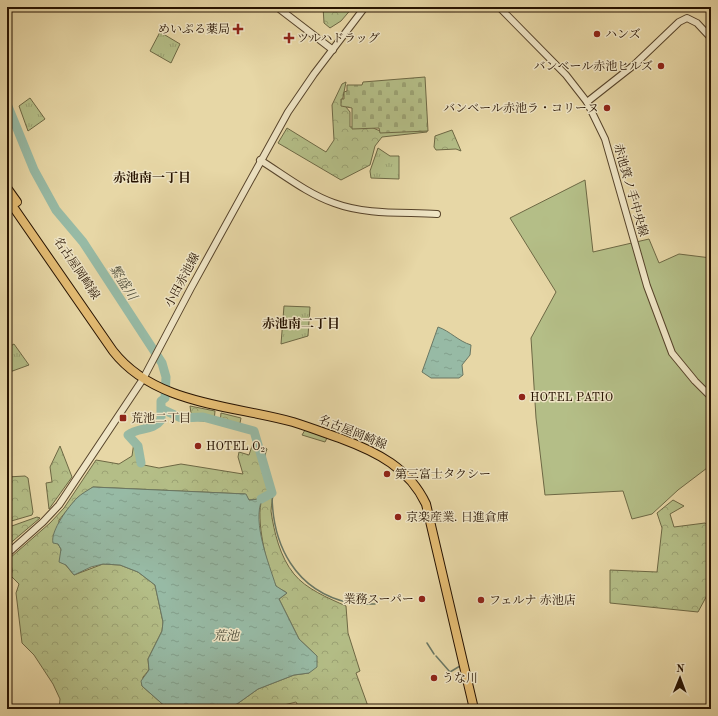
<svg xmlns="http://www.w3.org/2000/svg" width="718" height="716" font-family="'Old Standard TT','Noto Serif JP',serif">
  <defs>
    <pattern id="forest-crowns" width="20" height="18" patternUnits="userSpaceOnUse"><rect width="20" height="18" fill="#b4be87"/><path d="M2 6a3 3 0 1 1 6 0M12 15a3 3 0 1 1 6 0" fill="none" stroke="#9ba273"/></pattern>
    <pattern id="cemetery-stones" width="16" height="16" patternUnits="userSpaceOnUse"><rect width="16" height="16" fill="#b4be87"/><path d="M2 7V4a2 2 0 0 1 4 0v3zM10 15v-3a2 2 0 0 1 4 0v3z" fill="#9ba273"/></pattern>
    <pattern id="park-tufts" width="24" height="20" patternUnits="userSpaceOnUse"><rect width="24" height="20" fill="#b4be87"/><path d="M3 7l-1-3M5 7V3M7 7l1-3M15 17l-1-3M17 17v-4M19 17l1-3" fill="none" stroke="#9ba273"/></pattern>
    <pattern id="water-ripples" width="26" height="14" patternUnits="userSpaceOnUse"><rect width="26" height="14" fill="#97baa5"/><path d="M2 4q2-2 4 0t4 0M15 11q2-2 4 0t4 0" fill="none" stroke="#829f8c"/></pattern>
  </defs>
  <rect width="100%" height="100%" fill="#e7d7a6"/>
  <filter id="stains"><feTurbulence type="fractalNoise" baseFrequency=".005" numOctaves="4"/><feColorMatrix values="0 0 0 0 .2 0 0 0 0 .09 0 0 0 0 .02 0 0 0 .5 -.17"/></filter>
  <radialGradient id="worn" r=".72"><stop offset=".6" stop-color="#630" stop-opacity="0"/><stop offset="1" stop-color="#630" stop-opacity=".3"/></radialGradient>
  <g fill="#b4be87" stroke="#6d6844">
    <polygon points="585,180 593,252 649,239 659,263 679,254 711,258 711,465 678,490 652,514 632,519 623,491 545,495 536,418 531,338 556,292 510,218"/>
    <polygon points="305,430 327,438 325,442 302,435"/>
  </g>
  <g fill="url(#forest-crowns)" stroke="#6d6844">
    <polygon points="323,7 353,7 341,21 330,28 324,23"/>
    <polygon points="346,82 342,102 350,112 350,127 371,127 380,131 426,128 427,132 382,137 375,146 370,165 341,180 278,143 287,128 326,152 334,140 332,105 342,84"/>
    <polygon points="452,130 461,151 456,149 436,150 434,147 435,136"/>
    <polygon points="190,406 215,411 214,422 192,420"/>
    <polygon points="221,413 241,418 239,428 220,423"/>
    <path d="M256,434L260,444L267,449C261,463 270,475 273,490C274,497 271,504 271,511C274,532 280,557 294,574C306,589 328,598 346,606L348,633L360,671L356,673L369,709H300L296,702L268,709H230L258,689L294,675L309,673L317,656L299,639L279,599L287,593C284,590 279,590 276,586C267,571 255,516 262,500L261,499L249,500L245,494L93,487L77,498L59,520L58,544L61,549L64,563L74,575L103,564L120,565L138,572L155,585L163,622L162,631L148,659L149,670L143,677L142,686L168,709H59L60,699L53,684L34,655L22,643L16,593L19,584L11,576L12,570L10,558L50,523L64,508L96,460L119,464L132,456L134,442L137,446L144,465L159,468L181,464L243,474L238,457L239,452L249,455Z"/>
    <polygon points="60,446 72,477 49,509 46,483 52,482 50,467"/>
    <polygon points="25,476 28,478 33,512 32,515 8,522 7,477"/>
    <polygon points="673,500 684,506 670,514 674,527 705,523 711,527 711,588 698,612 610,603 610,570 657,572 662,528 657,513"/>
    <polygon points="37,517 40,518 7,546 7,528 9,527"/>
  </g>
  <polygon fill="url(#cemetery-stones)" stroke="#6d6844" points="425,77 428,131 380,133 379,128 352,129 352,108 341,106 341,99 344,99 344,92 347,91 347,85 362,85 363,82"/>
  <g fill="url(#park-tufts)" stroke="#6d6844">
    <polygon points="160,32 180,44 171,63 150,51"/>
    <polygon points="30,98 45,119 28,131 19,106"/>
    <polygon points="378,148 390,156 399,156 399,179 371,178 370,171"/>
    <polygon points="284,306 310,307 308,336 281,344"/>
    <polygon points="14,344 29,365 7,373 7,348"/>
  </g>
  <g fill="url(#water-ripples)" stroke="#6a7763">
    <path d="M438,327C450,331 458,341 471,345L470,355L462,365L463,375L459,378H431L422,372Z"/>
    <path d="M93,487L246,494L249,500L261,499L262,500C252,522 269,564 276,586L287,593L279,599L299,639L317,656V667L309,673L294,675L258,689L230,709H168L142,686L141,681L149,670L148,659L162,631L163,622L155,585L138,572L120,565L103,564L91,567L74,575L66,565L59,562L61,549L58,544L53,543C50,531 69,506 77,498C81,494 88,490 93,487Z"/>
  </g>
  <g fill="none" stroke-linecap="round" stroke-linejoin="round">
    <g stroke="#6a7763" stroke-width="1.5">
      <path d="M272,493C272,545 295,591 350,603C358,604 367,604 375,604"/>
      <polyline points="427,643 434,654"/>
      <polyline points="436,656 450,672 460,666"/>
    </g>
    <g stroke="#97baa5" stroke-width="9">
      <polyline points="7,73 7,83"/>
      <path d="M7,104L34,170L56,210L83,242L162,363L166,377L165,398L161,401V420C153,431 138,427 128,435L138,446L141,463"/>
      <polyline points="162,409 181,418 203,417 254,431 272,493 261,499"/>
    </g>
    <defs>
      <g id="minor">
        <polyline points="277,7 333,50"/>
        <polyline points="499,7 566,75 587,102 605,139 647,286 672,353 695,381 711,397"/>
        <polyline points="587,102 634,65 679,22 687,18 697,23 711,38"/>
        <path d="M260,160C284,175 308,194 334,203C366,215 403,212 437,214"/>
        <polyline points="7,554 43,522 59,505 143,379 191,288 288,112 314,74 365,7"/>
      </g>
      <g id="major">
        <polyline points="7,188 17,202"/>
        <path d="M7,198L113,351C155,405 232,405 293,422C309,427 325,433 342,439C377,452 409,468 426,504L474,709"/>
      </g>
    </defs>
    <use href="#minor" stroke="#56432a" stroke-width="8"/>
    <use href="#major" stroke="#261200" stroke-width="10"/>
    <use href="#minor" stroke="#efe5c5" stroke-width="6"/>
    <use href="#major" stroke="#e4bc73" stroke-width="8"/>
  </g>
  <g fill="#8f2418" stroke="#efe5c5" stroke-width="1.5">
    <path d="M236 23h4v4h4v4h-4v4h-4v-4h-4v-4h4z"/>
    <circle cx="597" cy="34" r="4"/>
    <path d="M287 32h4v4h4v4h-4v4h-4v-4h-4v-4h4z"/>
    <circle cx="661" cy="66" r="4"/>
    <circle cx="607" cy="108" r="4"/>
    <circle cx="522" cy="397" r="4"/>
    <rect x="119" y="414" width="8" height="8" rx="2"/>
    <circle cx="198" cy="446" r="4"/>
    <circle cx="387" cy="474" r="4"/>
    <circle cx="398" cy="517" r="4"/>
    <circle cx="422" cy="599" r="4"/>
    <circle cx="481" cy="600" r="4"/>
    <circle cx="434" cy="678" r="4"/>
  </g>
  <g text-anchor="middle" stroke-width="3" stroke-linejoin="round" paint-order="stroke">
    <g font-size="12" fill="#261200" stroke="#efe5c5" text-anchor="start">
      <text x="230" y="33" text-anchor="end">めいぷる薬局</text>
      <text x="605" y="38">ハンズ</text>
      <text x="297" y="42">ツルハドラッグ</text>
      <text x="653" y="70" text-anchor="end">バンベール赤池ヒルズ</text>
      <text x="599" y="112" text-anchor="end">バンベール赤池ラ・コリーヌ</text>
      <text x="530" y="401">HOTEL PATIO</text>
      <text x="131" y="422">荒池二丁目</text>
      <text x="206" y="450">HOTEL O₂</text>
      <text x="395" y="478">第三富士タクシー</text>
      <text x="406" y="521">京楽産業. 日進倉庫</text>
      <text x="414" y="603" text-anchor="end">業務スーパー</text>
      <text x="489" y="604">フェルナ 赤池店</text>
      <text x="442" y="682">うな川</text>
    </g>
    <g font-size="12" fill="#261200" stroke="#efe5c5">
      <text transform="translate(631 190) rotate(74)" y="4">赤池箕ノ手中央線</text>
      <text transform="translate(77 268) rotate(56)" y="4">名古屋岡崎線</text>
      <text transform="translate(182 280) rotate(-62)" y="4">小田赤池線</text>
      <text transform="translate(353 432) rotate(22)" y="4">名古屋岡崎線</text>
    </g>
    <g font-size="13" font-weight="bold" fill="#261200" stroke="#efe5c5">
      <text x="152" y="182">赤池南一丁目</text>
      <text x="301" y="328">赤池南二丁目</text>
    </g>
    <g font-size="13" font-style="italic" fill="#4e4d3a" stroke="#efe5c5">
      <text transform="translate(124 282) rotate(57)" y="5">繁盛川</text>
      <text x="226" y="640">荒池</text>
    </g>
  </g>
  <rect width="718" height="716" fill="none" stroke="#e7d7a6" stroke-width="24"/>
  <rect x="8" y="8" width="702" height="700" fill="none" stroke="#261200" stroke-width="2"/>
  <rect x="12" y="12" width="694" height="692" fill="none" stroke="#261200"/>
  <g transform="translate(680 678) rotate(1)" stroke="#efe5c5" stroke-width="3" paint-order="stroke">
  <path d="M0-3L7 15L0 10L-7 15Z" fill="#261200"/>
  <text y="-6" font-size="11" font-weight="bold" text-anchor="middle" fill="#261200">N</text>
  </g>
  <rect width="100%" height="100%" filter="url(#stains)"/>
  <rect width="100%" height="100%" fill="url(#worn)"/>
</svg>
